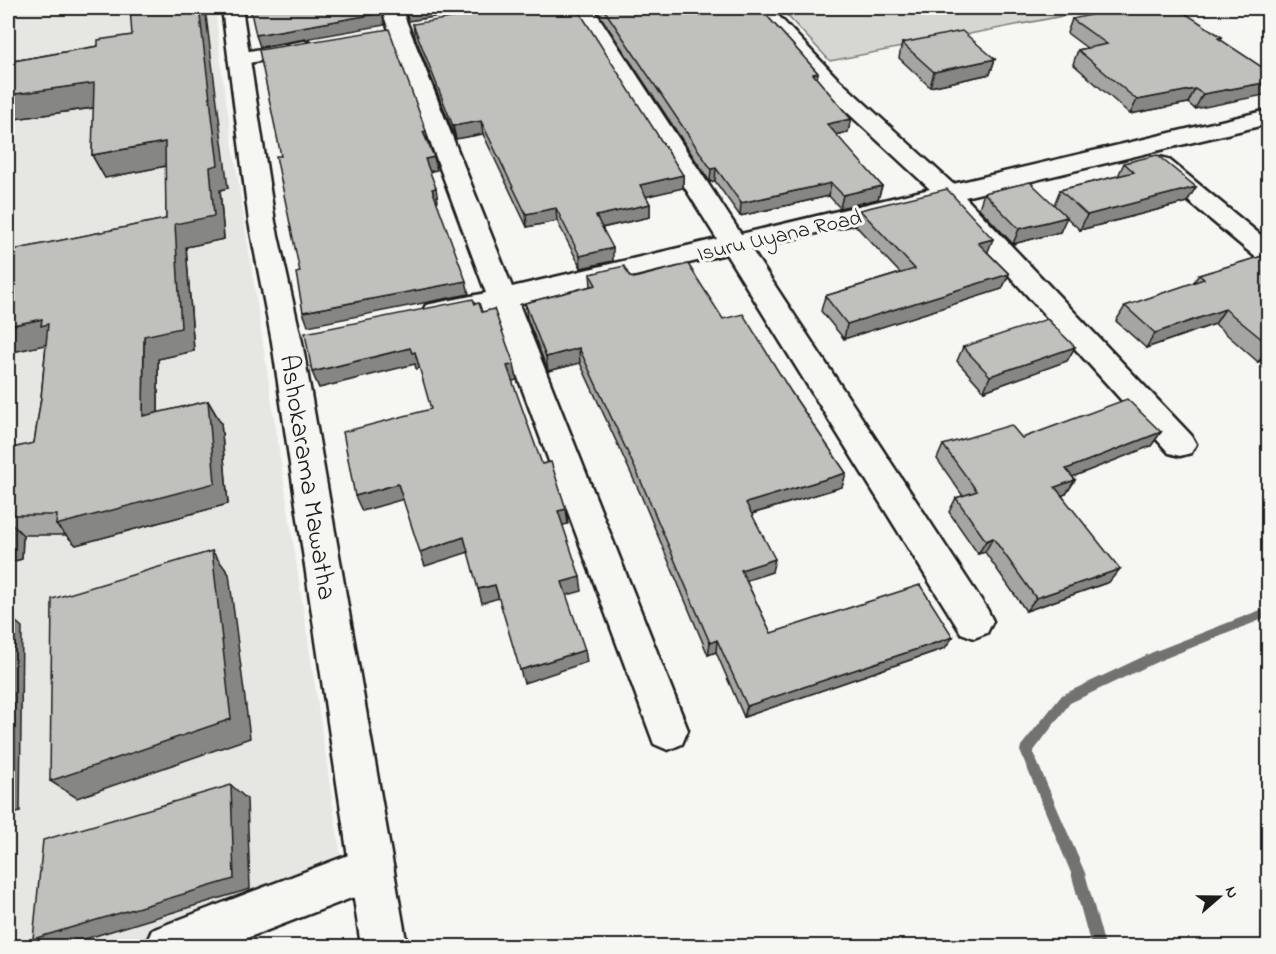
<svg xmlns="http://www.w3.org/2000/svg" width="1276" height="954" font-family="'Indie Flower',sans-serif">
  <rect width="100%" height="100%" fill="#f6f6f2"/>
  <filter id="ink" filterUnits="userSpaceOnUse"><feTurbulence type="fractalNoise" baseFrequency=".0167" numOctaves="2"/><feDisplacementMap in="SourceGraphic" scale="12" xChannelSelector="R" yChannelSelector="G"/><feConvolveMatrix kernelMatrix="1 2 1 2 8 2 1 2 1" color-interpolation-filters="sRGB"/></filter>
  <g filter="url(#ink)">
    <polygon fill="#e6e6e2" points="8,8 215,8 222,74 344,878 148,946 8,946"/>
    <polygon fill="#d6d6d2" stroke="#797977" stroke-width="1.5" points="780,8 1104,8 830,61"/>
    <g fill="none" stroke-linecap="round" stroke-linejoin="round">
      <polygon fill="#727271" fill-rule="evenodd" points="1268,607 1268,617 1161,660 1070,703 1033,752 1085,873 1105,946 1091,946 1071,873 1020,751 1021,746 1062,695 1153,652"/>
      <defs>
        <g id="minor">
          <polygon points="381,8 401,8 512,287 717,239 573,8 593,8 741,234 930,189 820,87 751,8 771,8 836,77 953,184 1268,110 1268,124 965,197 1191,435 1196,444 1191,453 1180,456 1169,453 943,202 751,249 987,609 993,621 987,633 974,638 961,633 726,254 519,304 688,730 682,744 668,750 654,744 493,310 436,322 426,319 422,312 426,305 486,293"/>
          <polygon points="304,41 311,43 314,47 311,51 239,65 232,63 228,59 232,55 239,53"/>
          <polygon points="1159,157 1168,159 1268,241 1268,262 1259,260 1150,169 1147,164 1150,159"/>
          <polygon points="372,846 388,852 394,868 388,884 226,946 145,946 152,930"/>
        </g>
        <polygon id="tertiary" points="222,8 242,8 275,222 302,342 407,946 361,946 272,342 249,222"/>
      </defs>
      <use href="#minor" stroke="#1c1c1c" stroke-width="5"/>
      <use href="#tertiary" stroke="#1c1c1c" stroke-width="5"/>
      <use href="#minor" fill="#f6f6f2" fill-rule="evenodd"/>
      <use href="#tertiary" fill="#f6f6f2" fill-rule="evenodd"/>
    </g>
    <g fill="#a5a5a3" stroke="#1c1c1c" stroke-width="1.5">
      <polygon points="403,8 493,8 408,21"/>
      <polygon points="595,8 760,8 818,73 817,79 851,119 848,132 836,135 882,186 878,199 840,208 829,196 740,216 715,181 710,182"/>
      <polygon points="1072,19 1222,37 1221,40 1269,72 1195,109 1188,103 1130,114 1073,64 1078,50 1087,48 1067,33"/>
      <polygon points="413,24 683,175 683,188 646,196 650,204 650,217 602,228 613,261 581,268 557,221 527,227 483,134 456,139 415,37"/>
      <polygon points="902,43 995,59 990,74 930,87 899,58"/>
      <polygon points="98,46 228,188 220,190 224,239 186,247 194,351 158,359 158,413 208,401 221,423 228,504 76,545 66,535 23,535 22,559 8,563 8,449 34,443 41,398 46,344 8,353 8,251 166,219 166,166 105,178 92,155 94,108 8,120 8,62"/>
      <polygon points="1124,163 1187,202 1080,230 1066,217 1060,232 1013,244 979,208 984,193 1054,205 1060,190 1118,176"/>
      <polygon points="860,210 988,253 1009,274 1002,289 844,339 821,311 825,296 900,273 856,226"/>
      <polygon points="1269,254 1269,358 1258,362 1215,324 1146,348 1116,321 1125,306 1193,283 1199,275"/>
      <polygon points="590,274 630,277 723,319 791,392 846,473 842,487 752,514 772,572 746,580 771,633 945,648 744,717 716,652 708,655 640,493 580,363 548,371 527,318 525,303 591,286"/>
      <polygon points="963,347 1075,347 1067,361 984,391 957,361"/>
      <polygon points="1161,432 1151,446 1072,477 1075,480 1066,494 1062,495 1109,582 1026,611 985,552 978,554 949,512 956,498 963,496 937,459 943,445 1022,438"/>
    </g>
    <g fill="#868684" stroke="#1c1c1c" stroke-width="1.5">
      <polygon points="199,8 205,8 228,188 220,190 224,239 186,247 194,351 158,359 158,438 143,416 144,336 175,224"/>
      <polygon points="416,8 493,8 408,21 406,9"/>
      <polygon points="382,13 385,25 260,47 256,35"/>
      <polygon points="995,59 990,74 930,87 934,72"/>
      <polygon points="1269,82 1269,94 1195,109 1203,94"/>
      <polygon points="94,83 106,106 8,120 8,95"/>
      <polygon points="1195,89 1188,103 1130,114 1137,100"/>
      <polygon points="851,119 848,132 825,137 827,124"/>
      <polygon points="481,121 483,134 456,139 453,126"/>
      <polygon points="426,131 429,144 423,132"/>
      <polygon points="165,142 176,164 105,178 92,155"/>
      <polygon points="434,157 437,170 428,172 425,159"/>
      <polygon points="716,168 715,181 710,182 711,169"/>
      <polygon points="683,175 683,188 640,198 640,185"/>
      <polygon points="831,183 829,196 740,216 741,203"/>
      <polygon points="882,186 878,199 840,208 843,195"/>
      <polygon points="1196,187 1187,202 1080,230 1087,215"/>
      <polygon points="436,188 438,201 435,202 432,189"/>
      <polygon points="650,204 650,217 596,229 596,216"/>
      <polygon points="556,208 557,221 527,227 526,214"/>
      <polygon points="1067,217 1060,232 1013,244 1019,229"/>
      <polygon points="993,239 987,254 978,243"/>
      <polygon points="613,248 613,261 581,268 580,256"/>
      <polygon points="1009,274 1002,289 844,339 847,324"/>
      <polygon points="466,281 469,294 308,326 303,312"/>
      <polygon points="1225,309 1215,324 1146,348 1155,333"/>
      <polygon points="42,319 48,324 54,343 8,353 8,326"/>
      <polygon points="1075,347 1067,361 984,391 990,376"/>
      <polygon points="410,348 415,352 420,368 416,369 415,364 319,388 312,372"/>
      <polygon points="579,348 580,363 548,371 546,357"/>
      <polygon points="1269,349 1269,358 1258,362"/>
      <polygon points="514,364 517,380 509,382 507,366"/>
      <polygon points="208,401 221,423 228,504 76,545 56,525"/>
      <polygon points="1161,432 1151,446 1057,483 1066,469"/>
      <polygon points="846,473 842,487 744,516 746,503"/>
      <polygon points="1075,480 1066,494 1046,500 1055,487"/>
      <polygon points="398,484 404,499 362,511 355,496"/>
      <polygon points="566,509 568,524 560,526 558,511"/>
      <polygon points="8,520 23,535 22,559 8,563"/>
      <polygon points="464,537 469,552 425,566 420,552"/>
      <polygon points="993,538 985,552 978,554 986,541"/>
      <polygon points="212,551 229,574 250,738 77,798 50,781"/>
      <polygon points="775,559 772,572 739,583 741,570"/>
      <polygon points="1120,569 1109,582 1026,611 1036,598"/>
      <polygon points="580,577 582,591 564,596 562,582"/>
      <polygon points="495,585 499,598 482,603 478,589"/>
      <polygon points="8,615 22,627 20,812 8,816"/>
      <polygon points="953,637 945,648 744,717 747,706"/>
      <polygon points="717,640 716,652 708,655 710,643"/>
      <polygon points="585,650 587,662 524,683 520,670"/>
      <polygon points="231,785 247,799 250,889 62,946 55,946 33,939"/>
    </g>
    <g fill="#c0c0bd" stroke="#1c1c1c" stroke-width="1.5">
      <polygon points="130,8 199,8 218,165 210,167 214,216 175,224 181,328 144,336 143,416 208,401 215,483 56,525 57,515 8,515 8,449 34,443 41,398 48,324 41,326 42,319 8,326 8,251 166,219 165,142 92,155 94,83 8,95 8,62 98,46 98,40 132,35"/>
      <polygon points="250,8 380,8 382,13 256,35"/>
      <polygon points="514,8 577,8 683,175 640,185 650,204 596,216 613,248 580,256 556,208 526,214 481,121 453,126 413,24"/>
      <polygon points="603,8 760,8 818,73 813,74 851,119 827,124 882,186 843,195 831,183 741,203 716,168 711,169"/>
      <polygon points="1122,8 1177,8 1222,37 1218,38 1269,72 1269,82 1203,94 1195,89 1137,100 1078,50 1107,44 1072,19"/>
      <polygon points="389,29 426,131 423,132 434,157 425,159 436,188 432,189 466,281 303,312 296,273 300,272 276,156 281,156 259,50"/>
      <polygon points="962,31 995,59 934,72 902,43"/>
      <polygon points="1157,155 1196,187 1087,215 1060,190 1134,172 1124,163"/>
      <polygon points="1030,182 1067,217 1019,229 984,193"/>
      <polygon points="947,189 993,239 978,243 1009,274 847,324 825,296 915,269 860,210"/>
      <polygon points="1269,254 1269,345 1225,309 1155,333 1125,306 1204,279 1199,275"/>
      <polygon points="688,264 723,319 743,314 791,392 846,473 746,503 775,559 741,570 771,633 920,585 953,637 747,706 717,640 710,643 640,479 579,348 546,357 525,303 596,285 590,274 624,266 630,277 634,278"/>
      <polygon points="473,299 475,304 479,303 482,312 494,309 514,364 507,366 542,464 551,462 566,509 558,511 580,577 562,582 585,650 520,670 495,585 478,589 464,537 420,552 398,484 355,496 343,432 431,409 415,352 412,353 410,348 312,372 305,333"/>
      <polygon points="1047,319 1075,347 990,376 963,347"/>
      <polygon points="1127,399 1161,432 1066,469 1075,480 1055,487 1120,569 1036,598 993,538 986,541 956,498 977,491 943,445 1011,425 1022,438"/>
      <polygon points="212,551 231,719 50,781 52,599"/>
      <polygon points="231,785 234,879 33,939 43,840"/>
    </g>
  </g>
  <g text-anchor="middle" stroke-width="6" stroke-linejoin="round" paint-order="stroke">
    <g font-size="22" fill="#1c1c1c" stroke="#f6f6f2">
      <text transform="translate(779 234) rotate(-13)" y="8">Isuru Uyana Road</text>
    </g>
    <g font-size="27" fill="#1c1c1c" stroke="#f6f6f2">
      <text transform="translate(309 477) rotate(81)" y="9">Ashokarama Mawatha</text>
    </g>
  </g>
  <rect width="1276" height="954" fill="none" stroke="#f6f6f2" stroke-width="30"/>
  <rect x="15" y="15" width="1246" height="924" fill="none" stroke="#1c1c1c" stroke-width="2" filter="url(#ink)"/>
  <g transform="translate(1219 897) rotate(70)" stroke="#f6f6f2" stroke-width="4.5" paint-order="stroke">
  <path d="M0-4.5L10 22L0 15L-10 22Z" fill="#1c1c1c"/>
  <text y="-9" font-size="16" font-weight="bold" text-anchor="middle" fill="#1c1c1c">N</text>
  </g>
</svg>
